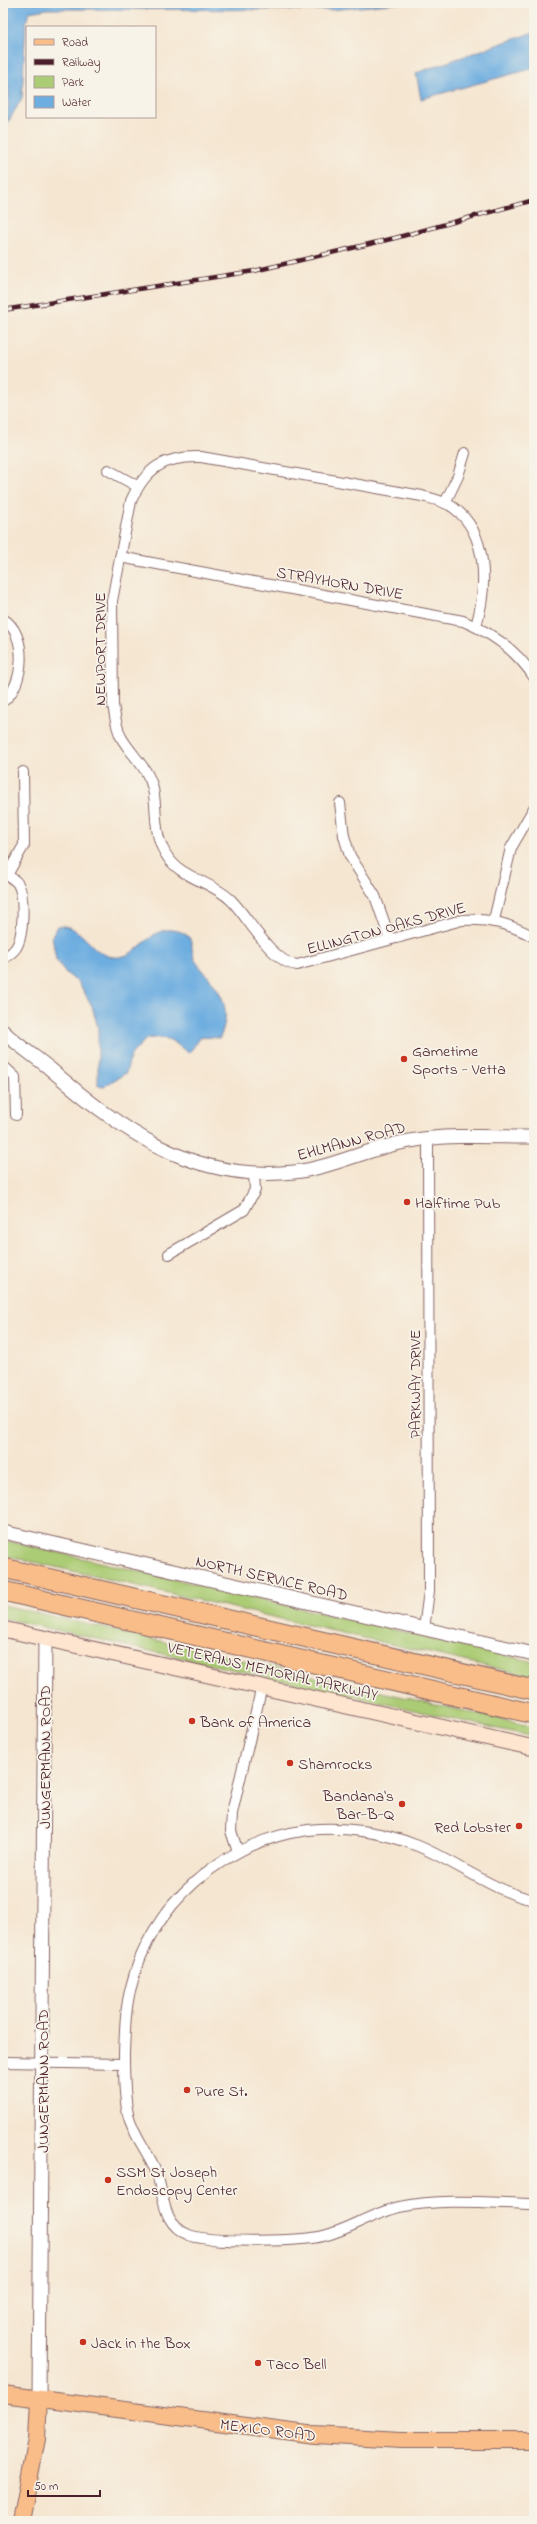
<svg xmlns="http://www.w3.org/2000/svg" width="537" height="2524" font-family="'Indie Flower',sans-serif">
  <rect width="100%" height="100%" fill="#f7f3e8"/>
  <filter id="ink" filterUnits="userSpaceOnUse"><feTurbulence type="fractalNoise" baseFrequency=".025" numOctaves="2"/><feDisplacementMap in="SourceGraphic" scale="8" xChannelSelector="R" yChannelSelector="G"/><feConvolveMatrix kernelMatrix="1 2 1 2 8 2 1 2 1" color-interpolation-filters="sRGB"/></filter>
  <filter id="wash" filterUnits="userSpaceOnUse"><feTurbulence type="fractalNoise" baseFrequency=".012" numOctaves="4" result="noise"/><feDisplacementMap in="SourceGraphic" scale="16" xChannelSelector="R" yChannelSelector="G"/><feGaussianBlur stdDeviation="0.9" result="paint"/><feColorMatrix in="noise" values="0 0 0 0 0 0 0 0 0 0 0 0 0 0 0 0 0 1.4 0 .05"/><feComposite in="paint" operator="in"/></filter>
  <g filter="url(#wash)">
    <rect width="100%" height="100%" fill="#f5e6d1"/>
    <g fill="#abcc74" stroke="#7a7650">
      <polygon points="3,1540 534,1662 534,1677 3,1555"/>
      <polygon points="3,1605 534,1727 534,1737 3,1618"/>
    </g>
    <g fill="#6dade0" stroke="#5c6686">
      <polygon points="3,3 401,3 330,10 47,9 29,12 26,23 22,98 7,124 9,91 3,55"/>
      <polygon points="534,32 534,68 421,99 416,73"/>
      <path d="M57,926C83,923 89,954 113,957C138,960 149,927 172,930C200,933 187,950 197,963C218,989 234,1003 220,1038L201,1037L189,1053C171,1041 171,1035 146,1039L131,1055L126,1073L104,1086L98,1085V1028L92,1006L79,983L67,974L56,960L52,936Z"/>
    </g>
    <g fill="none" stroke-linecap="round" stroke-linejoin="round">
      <polyline stroke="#6dade0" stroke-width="3" points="3,136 7,124"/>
    </g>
  </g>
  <g filter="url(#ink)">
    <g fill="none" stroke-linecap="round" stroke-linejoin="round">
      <defs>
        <g id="minor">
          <polyline points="108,470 137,486"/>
          <polyline points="445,503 458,476 465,453"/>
          <path d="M120,557L463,621C492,633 517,651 534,677"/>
          <path d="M3,619C28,633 25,686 3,701"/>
          <path d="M476,626C487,589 489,534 454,508C445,501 433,499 422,496L201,457C165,456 146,467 131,501L112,601L113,705C115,715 116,727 121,737C131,755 148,767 153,789C158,814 152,836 169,859C184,879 213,882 231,900C249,918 272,963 297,965L462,920C489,918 510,924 534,937"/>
          <polyline points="340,803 344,836 350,856 375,896 390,939"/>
          <path d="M3,873C8,876 15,879 18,884C25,896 24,938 15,949C12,953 7,956 3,959"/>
          <polyline points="7,875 24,845 23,772"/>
          <polyline points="494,920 511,848 534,808"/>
          <polyline points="3,1066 15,1077 16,1115"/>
          <polyline points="169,1254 244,1210 255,1190 254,1174"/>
          <polyline points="424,1629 429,1591 428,1139"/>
          <polyline points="238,1852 231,1831 232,1813 262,1686"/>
          <path d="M534,1900C492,1891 457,1862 418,1846C384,1832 344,1826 308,1830C224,1841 151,1904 131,1987C125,2009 125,2031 124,2053C124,2074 124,2095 128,2114C133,2135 147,2150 155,2169C165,2193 160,2224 189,2235C209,2243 305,2242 327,2235C352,2228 375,2212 400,2207C443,2198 491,2203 534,2204"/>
          <polyline points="3,2062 124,2064"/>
        </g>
        <g id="tertiary">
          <path d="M3,1031C17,1045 33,1055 48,1067C121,1130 192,1183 294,1172C335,1167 371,1147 410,1141C451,1134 493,1137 534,1137"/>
          <polyline points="3,1532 534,1654"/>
          <polyline points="39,2399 45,1639"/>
        </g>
        <polyline id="secondary" points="3,1629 534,1748"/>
        <g id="primary">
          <polyline points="3,2394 315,2435 401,2440 534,2440"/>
          <polyline points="21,2521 37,2439 39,2399"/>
        </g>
        <g id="motorway">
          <polyline points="3,1568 534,1690"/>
          <polyline points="3,1591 534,1714"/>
        </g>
      </defs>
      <use href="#minor" stroke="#866565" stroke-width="12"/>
      <use href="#tertiary" stroke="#866565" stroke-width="15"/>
      <use href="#secondary" stroke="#866565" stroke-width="17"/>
      <use href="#primary" stroke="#866565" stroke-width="18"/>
      <use href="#motorway" stroke="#866565" stroke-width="21"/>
      <use href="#minor" stroke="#fff" stroke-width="10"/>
      <use href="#tertiary" stroke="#fff" stroke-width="13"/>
      <use href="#secondary" stroke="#fde5d0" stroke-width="15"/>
      <use href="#primary" stroke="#f9bd89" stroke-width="16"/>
      <use href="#motorway" stroke="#f9bd89" stroke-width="19"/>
      <defs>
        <polyline id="rail" points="3,310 254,271 395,238 534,200"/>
      </defs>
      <use href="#rail" stroke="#4a1f2b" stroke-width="4.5"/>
      <use href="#rail" stroke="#f7f3e8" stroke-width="3" stroke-dasharray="9" stroke-linecap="butt"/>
    </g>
  </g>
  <g fill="#c8321e" stroke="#f7f3e8" stroke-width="1.5">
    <circle cx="404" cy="1059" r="4"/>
    <circle cx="407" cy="1202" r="4"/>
    <circle cx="192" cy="1721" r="4"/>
    <circle cx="290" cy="1763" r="4"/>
    <circle cx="402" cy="1804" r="4"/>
    <circle cx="519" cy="1826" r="4"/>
    <circle cx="187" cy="2090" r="4"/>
    <circle cx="108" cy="2180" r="4"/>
    <circle cx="83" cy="2342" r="4"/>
    <circle cx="258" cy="2363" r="4"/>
  </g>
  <g text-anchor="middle" stroke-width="3.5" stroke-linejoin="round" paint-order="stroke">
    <g font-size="16" fill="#4a1f2b" stroke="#f7f3e8">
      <text transform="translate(340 582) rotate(10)" y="6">STRAYHORN DRIVE</text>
      <text transform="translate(99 649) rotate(-90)" y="6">NEWPORT DRIVE</text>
      <text transform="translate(386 927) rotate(-15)" y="6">ELLINGTON OAKS DRIVE</text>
      <text transform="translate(351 1140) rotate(-15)" y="6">EHLMANN ROAD</text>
      <text transform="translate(414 1384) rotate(-90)" y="6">PARKWAY DRIVE</text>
      <text transform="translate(272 1577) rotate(13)" y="6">NORTH SERVICE ROAD</text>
      <text transform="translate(273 1670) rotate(13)" y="6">VETERANS MEMORIAL PARKWAY</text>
      <text transform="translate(44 1757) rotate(-90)" y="6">JUNGERMANN ROAD</text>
      <text transform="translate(42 2081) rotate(-90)" y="6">JUNGERMANN ROAD</text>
      <text transform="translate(268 2429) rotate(7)" y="6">MEXICO ROAD</text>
    </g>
    <g font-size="16" fill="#4a1f2b" stroke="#f7f3e8" text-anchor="start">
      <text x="412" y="1056">Gametime<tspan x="412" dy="18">Sports - Vetta</tspan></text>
      <text x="415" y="1208">Halftime Pub</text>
      <text x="200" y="1727">Bank of America</text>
      <text x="298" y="1769">Shamrocks</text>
      <text x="394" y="1801" text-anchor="end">Bandana's<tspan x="394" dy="18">Bar-B-Q</tspan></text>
      <text x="511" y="1832" text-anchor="end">Red Lobster</text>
      <text x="195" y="2096">Pure St.</text>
      <text x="116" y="2177">SSM St Joseph<tspan x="116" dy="18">Endoscopy Center</tspan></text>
      <text x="91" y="2348">Jack in the Box</text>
      <text x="266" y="2369">Taco Bell</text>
    </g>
  </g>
  <rect width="537" height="2524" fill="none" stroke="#f7f3e8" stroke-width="16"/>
  <rect x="26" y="26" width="130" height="92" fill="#f7f3e8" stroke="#b29e9c"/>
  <rect x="34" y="39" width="20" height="6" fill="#f9bd89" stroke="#b29e9c"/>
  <text x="62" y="46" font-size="12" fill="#4a1f2b">Road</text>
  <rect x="34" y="59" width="20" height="6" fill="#4a1f2b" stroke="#b29e9c"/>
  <text x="62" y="66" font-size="12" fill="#4a1f2b">Railway</text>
  <rect x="34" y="76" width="20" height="12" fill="#abcc74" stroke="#b29e9c"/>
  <text x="62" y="86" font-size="12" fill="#4a1f2b">Park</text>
  <rect x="34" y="96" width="20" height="12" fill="#6dade0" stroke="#b29e9c"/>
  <text x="62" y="106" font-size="12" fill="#4a1f2b">Water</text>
  <path d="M28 2490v6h72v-6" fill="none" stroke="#4a1f2b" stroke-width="2"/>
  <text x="34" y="2490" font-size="12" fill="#4a1f2b" stroke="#f7f3e8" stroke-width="3" paint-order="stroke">50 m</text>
</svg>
